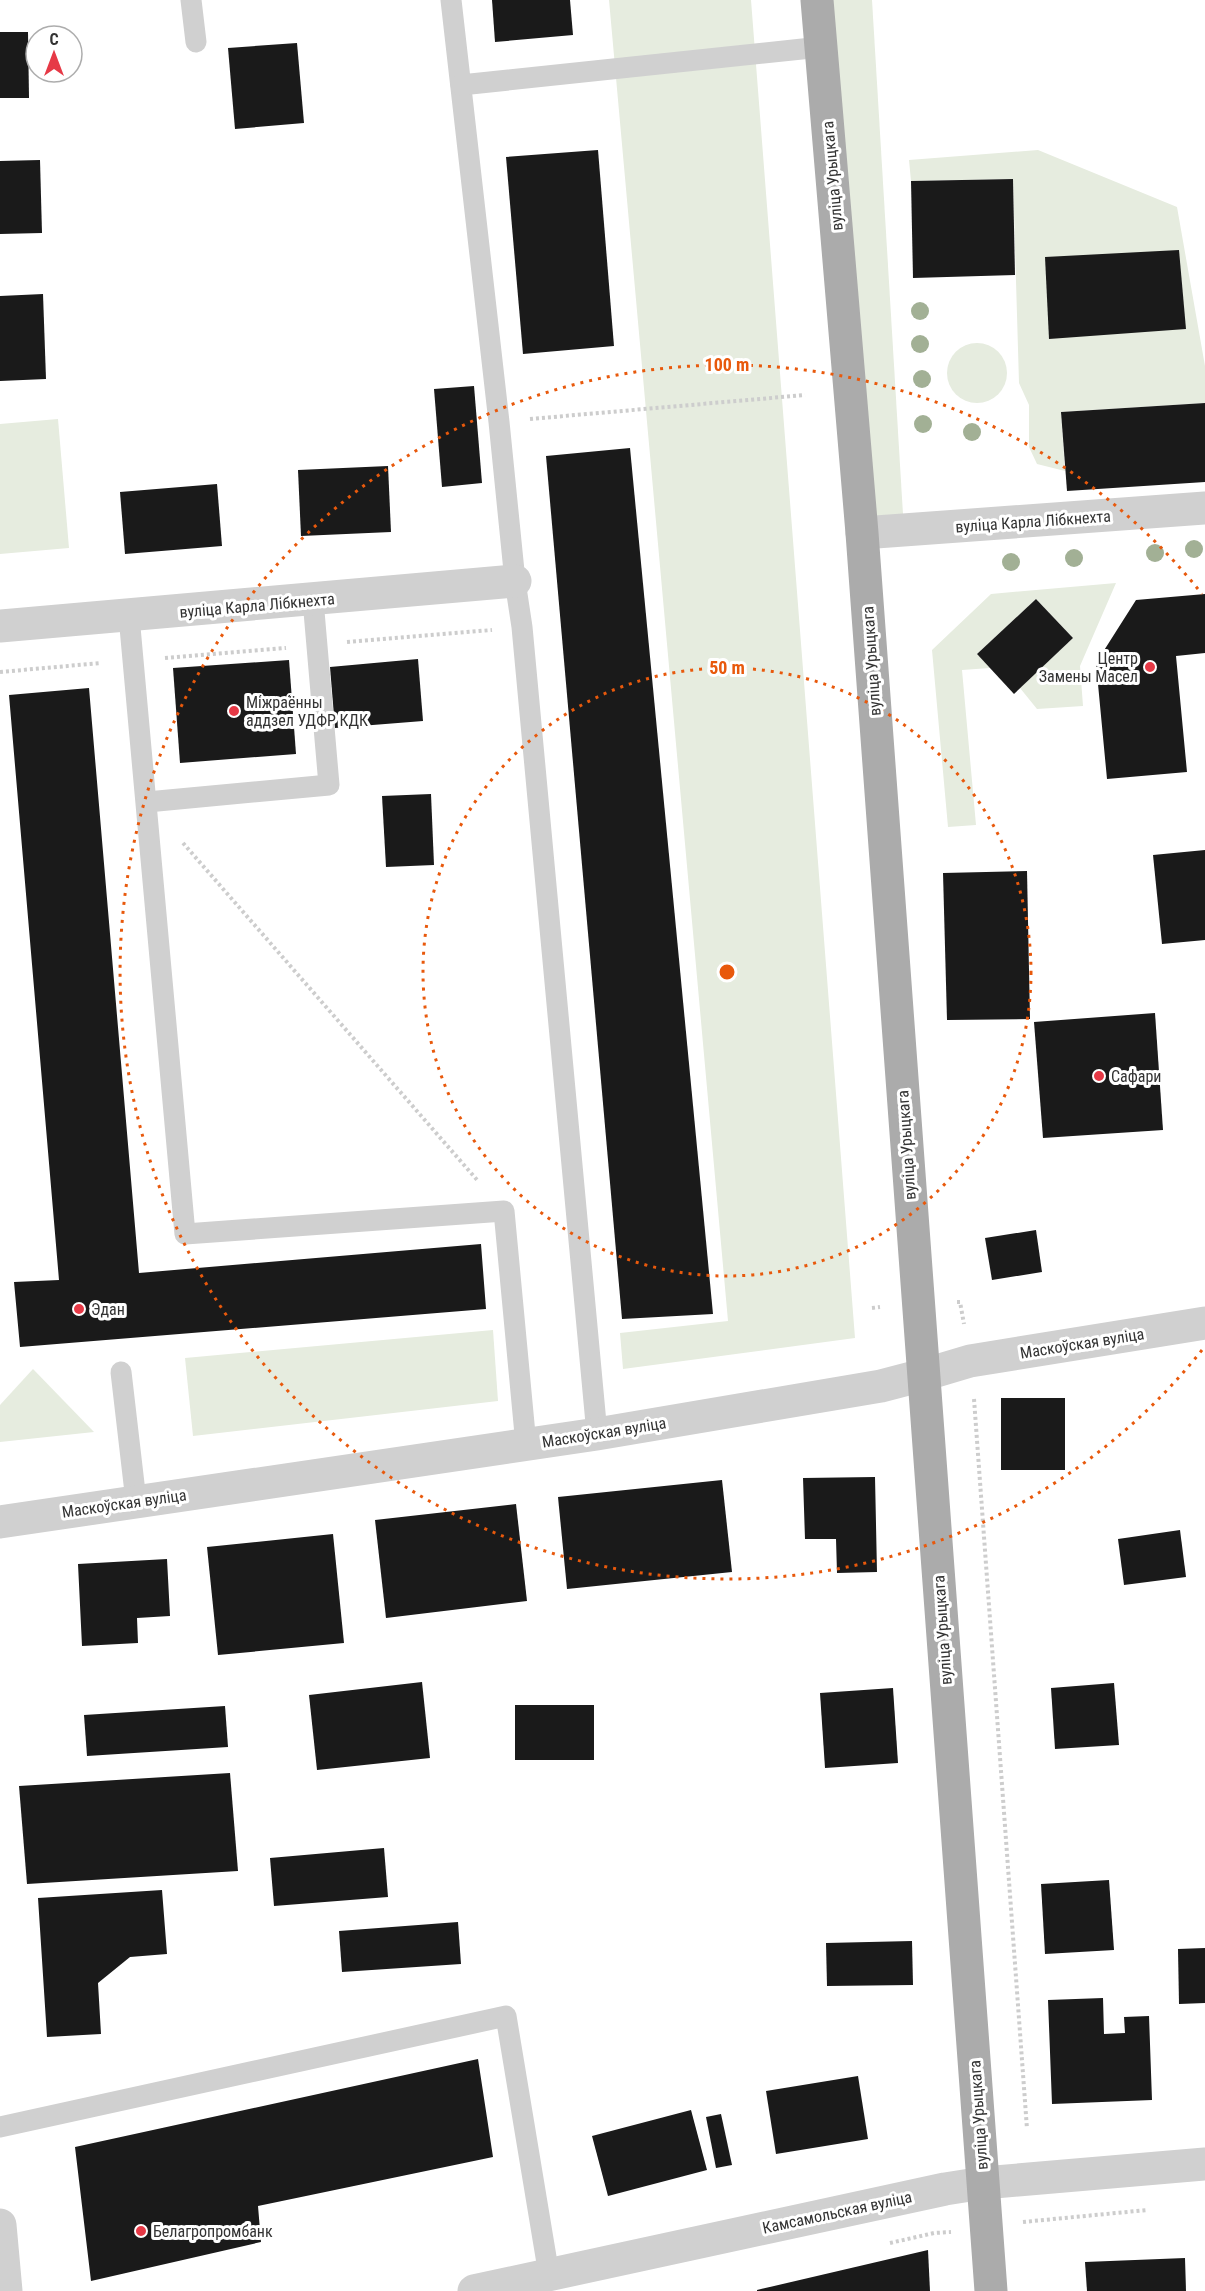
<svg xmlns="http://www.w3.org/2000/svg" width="1205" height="2291" font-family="'Roboto Condensed',sans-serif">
  <rect width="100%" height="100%" fill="#fff"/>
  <g fill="#e6ecdf">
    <polygon points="609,0 751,0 855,1338 623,1369 620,1333 728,1321"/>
    <polygon points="817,0 872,0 904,531 862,533"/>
    <polygon points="1038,150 1177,207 1205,366 1205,403 1061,412 1065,471 1037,464 1029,447 1029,405 1019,383 1013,179 911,181 909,160"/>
    <circle cx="977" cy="373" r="30"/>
    <polygon points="58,419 69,548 0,554 0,424"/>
    <polygon points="1116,583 1080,666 1083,706 1037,709 1020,688 1073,638 1036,599 977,654 990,668 962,670 976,825 948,827 932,650 991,594"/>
    <polygon points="493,1330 498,1401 193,1436 185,1358"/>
    <polygon points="33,1369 94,1432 0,1442 0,1405"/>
  </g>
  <g fill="#1a1a1a">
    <polygon points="492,0 570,0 573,35 495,42"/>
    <polygon points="0,32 28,32 29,98 0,98"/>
    <polygon points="297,43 304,123 235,129 228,48"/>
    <polygon points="598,150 614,346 523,354 506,157"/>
    <polygon points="40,160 42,233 0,234 0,161"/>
    <polygon points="1013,179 1015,275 913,278 911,181"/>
    <polygon points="1179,250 1186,329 1049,339 1045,257"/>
    <polygon points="43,294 46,379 0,381 0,296"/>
    <polygon points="474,386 482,483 442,487 434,389"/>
    <polygon points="1205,403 1205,482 1067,491 1061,412"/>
    <polygon points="630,448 713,1314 622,1319 546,456"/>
    <polygon points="388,466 391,532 301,536 298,470"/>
    <polygon points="217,484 222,546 125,554 120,492"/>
    <polygon points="1205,594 1205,653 1176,656 1187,772 1107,779 1096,663 1136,600"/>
    <polygon points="1036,599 1073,638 1014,694 977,654"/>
    <polygon points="418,659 423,721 335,728 330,667"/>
    <polygon points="289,660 296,754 180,763 173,668"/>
    <polygon points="89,688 139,1273 481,1244 486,1309 20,1347 14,1282 59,1280 9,695"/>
    <polygon points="431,794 434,865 386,867 382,796"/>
    <polygon points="1205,850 1205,940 1162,944 1153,855"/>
    <polygon points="1027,871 1030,1019 947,1020 943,873"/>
    <polygon points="1155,1013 1163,1130 1043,1138 1034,1022"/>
    <polygon points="1036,1230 1042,1272 992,1280 985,1238"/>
    <rect x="1001" y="1398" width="64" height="72"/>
    <polygon points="875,1477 877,1572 837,1573 836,1539 805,1539 803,1478"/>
    <polygon points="722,1480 732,1572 567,1589 558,1497"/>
    <polygon points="516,1504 527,1601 386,1618 375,1520"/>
    <polygon points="1180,1530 1186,1577 1124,1585 1118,1539"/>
    <polygon points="333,1534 344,1643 218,1655 207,1547"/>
    <polygon points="167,1559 170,1616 137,1618 138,1643 82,1646 78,1564"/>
    <polygon points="422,1682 430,1758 317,1770 309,1695"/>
    <polygon points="1114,1683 1119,1745 1055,1749 1051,1688"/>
    <polygon points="893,1688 898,1763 825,1768 820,1693"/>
    <rect x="515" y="1705" width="79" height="55"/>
    <polygon points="225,1706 228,1747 87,1756 84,1715"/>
    <polygon points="230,1773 238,1871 27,1884 19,1786"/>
    <polygon points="384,1848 388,1897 274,1906 270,1858"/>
    <polygon points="1109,1880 1114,1950 1045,1954 1041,1884"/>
    <polygon points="162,1890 167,1954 130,1957 98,1983 101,2034 47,2037 38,1898"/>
    <polygon points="458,1922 461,1964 342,1972 339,1931"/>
    <polygon points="912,1941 913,1985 827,1986 826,1943"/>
    <polygon points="1205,1948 1205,2003 1179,2004 1178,1949"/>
    <polygon points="1103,1998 1104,2034 1125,2033 1124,2017 1149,2016 1152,2100 1052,2104 1048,2000"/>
    <polygon points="478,2059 493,2157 258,2206 261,2242 91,2281 75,2147"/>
    <polygon points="858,2076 868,2139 776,2154 766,2091"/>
    <polygon points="691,2110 707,2170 608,2196 592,2136"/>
    <polygon points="721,2114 732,2165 716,2168 706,2117"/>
    <polygon points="928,2250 930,2291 757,2291 757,2290"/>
    <polygon points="1185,2258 1186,2291 1087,2291 1085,2262"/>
  </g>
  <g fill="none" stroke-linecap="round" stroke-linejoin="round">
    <g stroke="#cdcdcd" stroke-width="4" stroke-dasharray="3 3" stroke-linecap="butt">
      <polyline points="530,419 805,395"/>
      <polyline points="347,642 492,630"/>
      <polyline points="165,658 286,648"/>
      <polyline points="0,672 101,663"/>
      <polyline points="183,843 478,1181"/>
      <polyline points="957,1302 960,1302 964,1324"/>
      <polyline points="872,1308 880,1307"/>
      <polyline points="974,1399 1027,2129"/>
      <polyline points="1023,2222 1147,2210"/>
      <polyline points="890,2243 934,2233 951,2232"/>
    </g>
    <g stroke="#d0d0d0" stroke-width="21">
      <polyline points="191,0 196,42"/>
      <polyline points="451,0 499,422 515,581 522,627 597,1434"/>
      <polyline points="461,85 821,47"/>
      <polyline points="129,616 185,1234 504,1211 526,1445"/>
      <polyline points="147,802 329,785 313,600"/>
      <polyline points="121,1372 136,1501"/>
      <polyline points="0,2127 506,2016 549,2275"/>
    </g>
    <g stroke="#d0d0d0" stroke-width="33">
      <polyline points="862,533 1205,508"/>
      <polyline points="0,626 515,581"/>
      <polyline points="923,1375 970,1361 1205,1323"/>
      <polyline points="0,2225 6,2291"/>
      <polyline points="474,2291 945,2189 983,2183 1205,2164"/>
    </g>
    <polyline stroke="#d0d0d0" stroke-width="33" points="0,1522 597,1434 881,1386 923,1375"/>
    <polyline stroke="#ababab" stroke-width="33" points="817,0 862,533 991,2291"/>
  </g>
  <g fill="#a2b095">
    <circle cx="920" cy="311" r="9"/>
    <circle cx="920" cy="344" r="9"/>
    <circle cx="922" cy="379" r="9"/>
    <circle cx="923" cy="424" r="9"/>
    <circle cx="972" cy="432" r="9"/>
    <circle cx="1194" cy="549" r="9"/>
    <circle cx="1155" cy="553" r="9"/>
    <circle cx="1074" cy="558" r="9"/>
    <circle cx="1011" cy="562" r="9"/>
  </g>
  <g fill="none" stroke="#e8590c" stroke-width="3" stroke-dasharray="3 6">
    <circle cx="727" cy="972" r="304"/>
    <path d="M1202 1350A607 607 0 1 1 1202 594"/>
  </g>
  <g fill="#e63946" stroke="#fff" stroke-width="2">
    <circle cx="1150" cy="667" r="6"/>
    <circle cx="234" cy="711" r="6"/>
    <circle cx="1099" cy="1076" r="6"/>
    <circle cx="79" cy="1309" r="6"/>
    <circle cx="141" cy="2231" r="6"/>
  </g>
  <g text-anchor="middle" stroke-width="6" stroke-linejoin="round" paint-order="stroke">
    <g font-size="16" fill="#333" stroke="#fff">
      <text transform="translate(832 176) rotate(-95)" y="6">вуліца Урыцкага</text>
      <text transform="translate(1033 521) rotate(-4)" y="6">вуліца Карла Лібкнехта</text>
      <text transform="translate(257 605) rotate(-5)" y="6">вуліца Карла Лібкнехта</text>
      <text transform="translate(871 661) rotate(-94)" y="6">вуліца Урыцкага</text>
      <text transform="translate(906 1145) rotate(-94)" y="6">вуліца Урыцкага</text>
      <text transform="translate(1082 1343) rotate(-9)" y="6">Маскоўская вуліца</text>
      <text transform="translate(604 1432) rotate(-9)" y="6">Маскоўская вуліца</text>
      <text transform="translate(124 1503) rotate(-8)" y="6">Маскоўская вуліца</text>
      <text transform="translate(942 1630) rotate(-94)" y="6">вуліца Урыцкага</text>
      <text transform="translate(978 2115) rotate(-94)" y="6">вуліца Урыцкага</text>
      <text transform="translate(837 2212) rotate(-12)" y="6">Камсамольская вуліца</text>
    </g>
    <g font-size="16" fill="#333" stroke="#fff" text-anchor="start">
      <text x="1138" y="664" text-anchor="end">Центр<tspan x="1138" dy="18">Замены Масел</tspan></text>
      <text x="246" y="708">Міжраённы<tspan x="246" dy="18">аддзел УДФР КДК</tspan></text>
      <text x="1111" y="1082">Сафари</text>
      <text x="91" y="1315">Эдан</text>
      <text x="153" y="2237">Белагропромбанк</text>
    </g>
  </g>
  <circle cx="727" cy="972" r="9" fill="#e8590c" stroke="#fff" stroke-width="3"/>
  <g font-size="18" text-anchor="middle" font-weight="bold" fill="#e8590c" stroke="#fff" stroke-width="6" stroke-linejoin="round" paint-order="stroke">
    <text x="727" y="371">100 m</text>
    <text x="727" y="674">50 m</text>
  </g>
  <g transform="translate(54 54)"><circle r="28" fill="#ffffff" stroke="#adadad" stroke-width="1.5"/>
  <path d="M0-4.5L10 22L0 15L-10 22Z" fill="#e63946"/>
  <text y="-9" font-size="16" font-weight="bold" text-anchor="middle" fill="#333333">С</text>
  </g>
</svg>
